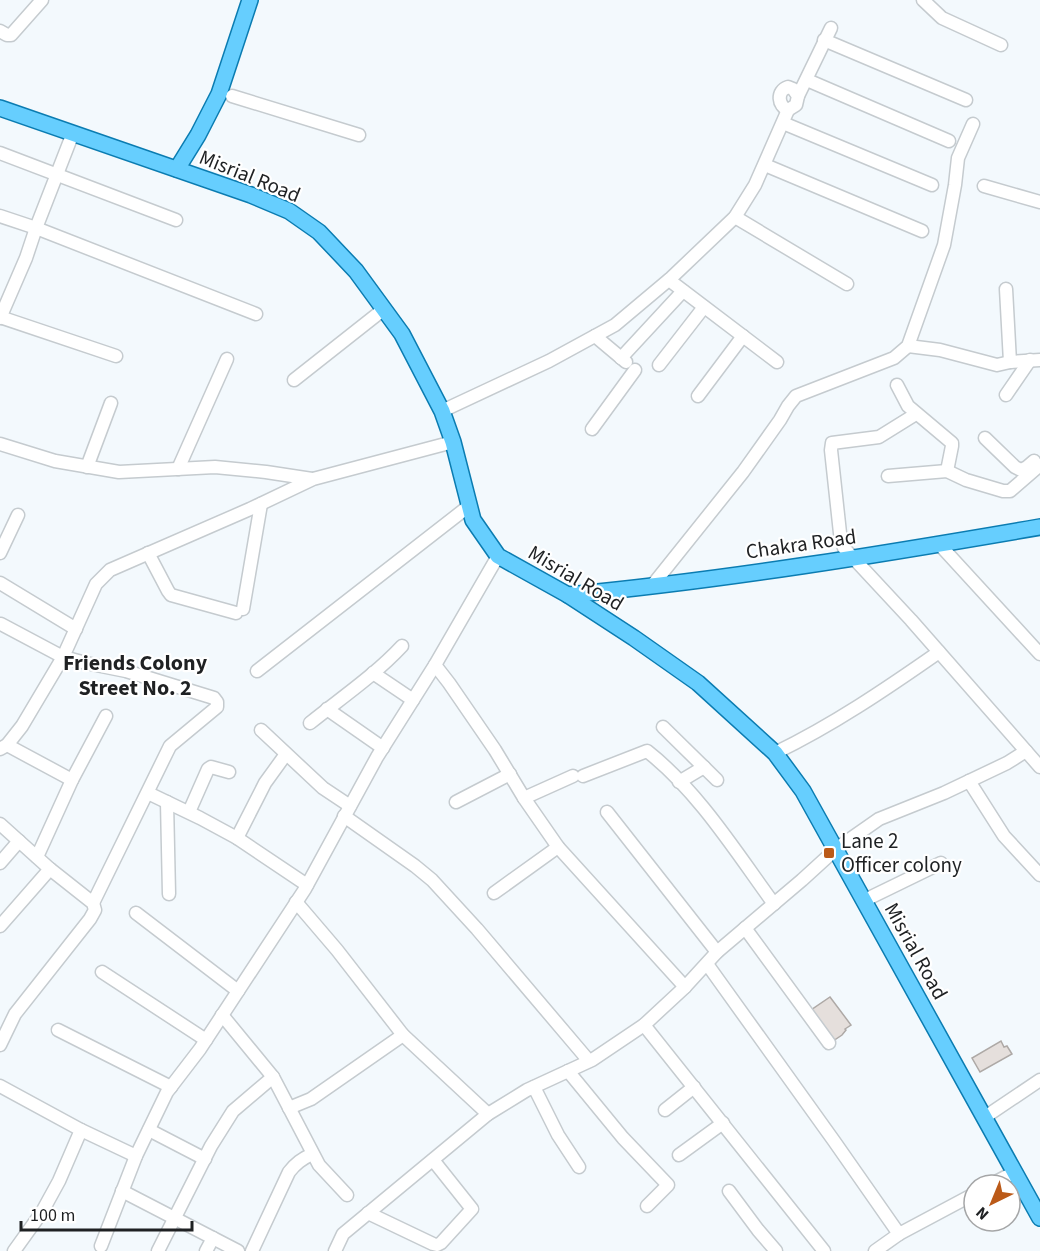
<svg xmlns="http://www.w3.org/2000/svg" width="1040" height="1251" font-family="'Source Sans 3',sans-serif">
  <rect width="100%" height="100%" fill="#f3f9fd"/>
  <g fill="#e5dfdc" stroke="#aea9a6" stroke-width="1.5">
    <polygon points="830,997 851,1025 845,1029 846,1030 842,1035 833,1041 811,1010"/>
    <polygon points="1001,1041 1004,1047 1007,1046 1012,1054 980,1072 972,1058"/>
  </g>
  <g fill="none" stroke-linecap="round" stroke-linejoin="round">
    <defs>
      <g id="minor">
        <polyline points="923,0 942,18 1001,45"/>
        <polyline points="0,31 7,35 11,35 42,0"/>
        <polyline points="824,40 966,100"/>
        <polyline points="807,80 949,141"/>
        <path d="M788,87L793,89L798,96L796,105L788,110C778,106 776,91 788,87Z"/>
        <polyline points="232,96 359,135"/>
        <polyline points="798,96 831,28"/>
        <polyline points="783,123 932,185"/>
        <polyline points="0,153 176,220"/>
        <polyline points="765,165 922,231"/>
        <polyline points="984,186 1040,202"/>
        <polyline points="0,216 36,228 256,314"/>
        <polyline points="735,217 847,284"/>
        <polyline points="669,280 777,362"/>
        <polyline points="1006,289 1010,362"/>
        <polyline points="0,317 116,356"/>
        <polyline points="0,318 26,258 36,228 73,133"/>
        <polyline points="595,336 626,362"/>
        <polyline points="908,346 940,350 997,365 1010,362 1040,360"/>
        <polyline points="621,358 683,291"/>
        <polyline points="659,365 704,307"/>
        <polyline points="294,380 384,309"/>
        <polyline points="897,385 908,406 952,443 952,446 947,471"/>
        <polyline points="1006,395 1030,360"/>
        <polyline points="698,396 743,336"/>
        <polyline points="442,411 549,361 615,325 671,278 735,217 755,185 788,110"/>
        <polyline points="916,414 879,437 832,443 831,450 840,533 844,548 911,620 1040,767"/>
        <polyline points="592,429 635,370"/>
        <polyline points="985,438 1015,467 1021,470 1027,467 1034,461"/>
        <polyline points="0,444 55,461 119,472 215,467 266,472 312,479"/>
        <polyline points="87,467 111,403"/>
        <polyline points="178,469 227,359"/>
        <polyline points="888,476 947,471 966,480 1003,491 1010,491 1040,465"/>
        <polyline points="939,544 1040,654"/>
        <polyline points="0,553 18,515"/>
        <polyline points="148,553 168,591 171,595 236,613"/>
        <polyline points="0,583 76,629"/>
        <polyline points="651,587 743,472 780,420 788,406 796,396 894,358 908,346 944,245 955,185 958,158 973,124"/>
        <polyline points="243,609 261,504"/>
        <polyline points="1,624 63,657 86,663 126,671 214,698 217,702 217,707 170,746 93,903"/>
        <polyline points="435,665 449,683 495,750 524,798 558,847 685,987"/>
        <polyline points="257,671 469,506"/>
        <polyline points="373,673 413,700"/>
        <polyline points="327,709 383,748"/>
        <path d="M310,723C341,698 375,675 402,646"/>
        <polyline points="663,727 717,780"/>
        <polyline points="261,730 323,788 350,806"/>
        <polyline points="7,745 72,780"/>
        <polyline points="0,749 7,745 22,726 63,657 96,584 110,570 250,509 313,479 453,442"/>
        <path d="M775,753C833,725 886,689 939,652"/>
        <path d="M583,776L647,751C698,791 736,852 774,904"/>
        <polyline points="969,781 1004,836 1040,875"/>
        <polyline points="679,782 704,767"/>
        <polyline points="148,793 200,818 237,838 307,885"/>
        <polyline points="524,798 573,776"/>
        <polyline points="167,802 169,894"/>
        <polyline points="456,802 510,774"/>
        <polyline points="189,812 208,769 211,767 229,772"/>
        <polyline points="607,812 717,952"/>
        <polyline points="344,816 415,866 432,880 477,929 589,1061"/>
        <polyline points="0,824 50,869 93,903 95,910 90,919 15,1014 0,1045"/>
        <polyline points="237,838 265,783 286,754"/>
        <polyline points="37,857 72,780 106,716"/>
        <polyline points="0,863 19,841"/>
        <polyline points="494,893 558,847"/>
        <polyline points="863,901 941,863"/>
        <polyline points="296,902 337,950 403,1035 488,1114"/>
        <polyline points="136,913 238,991"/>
        <polyline points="0,926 50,869"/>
        <polyline points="745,928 829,1043"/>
        <polyline points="707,964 834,1141 899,1234"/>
        <polyline points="102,972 206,1040"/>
        <polyline points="222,1015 273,1077 319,1165 347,1195"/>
        <polyline points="644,1025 824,1251"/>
        <polyline points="58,1030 171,1087"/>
        <polyline points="568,1071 623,1138 668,1185 647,1206"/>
        <polyline points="0,1086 81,1130 59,1181 42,1212 14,1251"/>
        <polyline points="534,1087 558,1135 579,1167"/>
        <polyline points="289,1108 311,1099 403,1035"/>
        <polyline points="665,1110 694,1087"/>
        <polyline points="985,1117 1040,1080"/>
        <polyline points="81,1130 136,1156"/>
        <polyline points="149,1130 205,1159"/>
        <polyline points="679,1155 723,1123"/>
        <polyline points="990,1185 1015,1172"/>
        <polyline points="122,1191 238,1251"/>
        <polyline points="729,1191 758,1230 776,1251"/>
        <polyline points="368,1213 433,1244 437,1245 441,1243 472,1209 433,1160"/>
        <polyline points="101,1246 136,1156 167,1092 200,1049 305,889 377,757 435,665 498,556"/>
        <polyline points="158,1251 211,1146 233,1111 273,1077"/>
        <polyline points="206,1251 213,1238"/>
        <path d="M252,1251L289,1172C296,1163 302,1159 312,1154"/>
        <polyline points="335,1251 343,1234 488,1114 527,1090 592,1060 644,1025 685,987 717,952 802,880 836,849 879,819 944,793 1007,763 1026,751"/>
        <polyline points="875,1251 899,1234 974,1194"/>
      </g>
      <g id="major">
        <polyline points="0,108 251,195 289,211 319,232 356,271 402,334 442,411 453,442 473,520 498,556 568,595 634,638 698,683 775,753 803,791 1040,1218"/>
        <polyline points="177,169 198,135 219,94 250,0"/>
        <path d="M568,595C726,580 883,554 1040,527"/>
      </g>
    </defs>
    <use href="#minor" stroke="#c5cbcf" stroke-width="15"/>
    <use href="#major" stroke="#0b7cb1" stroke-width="18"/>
    <use href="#minor" stroke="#fff" stroke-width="12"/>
    <use href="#major" stroke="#66cefe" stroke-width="15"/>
  </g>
  <rect fill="#bb5a18" stroke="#fff" stroke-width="2" x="823" y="847" width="12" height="12" rx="3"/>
  <g text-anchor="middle" stroke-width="4.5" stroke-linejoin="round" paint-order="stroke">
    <g font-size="21" fill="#1f2123" stroke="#fff">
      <text transform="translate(250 176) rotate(22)" y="7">Misrial Road</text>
      <text transform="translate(801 544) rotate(-8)" y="7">Chakra Road</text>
      <text transform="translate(576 578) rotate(31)" y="7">Misrial Road</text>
      <text transform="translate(916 951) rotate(61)" y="7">Misrial Road</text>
    </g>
    <g font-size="21" fill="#1f2123" stroke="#fff" text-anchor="start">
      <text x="841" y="848">Lane 2<tspan x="841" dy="24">Officer colony</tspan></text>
    </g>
    <g font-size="22" font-weight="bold" fill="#1f2123" stroke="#fff">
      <text x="135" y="670">Friends Colony<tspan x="135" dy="25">Street No. 2</tspan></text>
    </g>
  </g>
  <g transform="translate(992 1203) rotate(223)"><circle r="28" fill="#ffffff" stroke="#a5a6a7" stroke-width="1.5"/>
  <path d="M0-4.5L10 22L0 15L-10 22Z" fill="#bb5a18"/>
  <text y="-9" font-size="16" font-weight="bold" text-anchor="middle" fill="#1f2123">N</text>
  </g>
  <path d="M21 1221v9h171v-9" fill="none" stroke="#1f2123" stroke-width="3"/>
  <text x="30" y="1221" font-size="18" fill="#1f2123" stroke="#ffffff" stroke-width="4.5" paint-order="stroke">100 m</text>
</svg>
